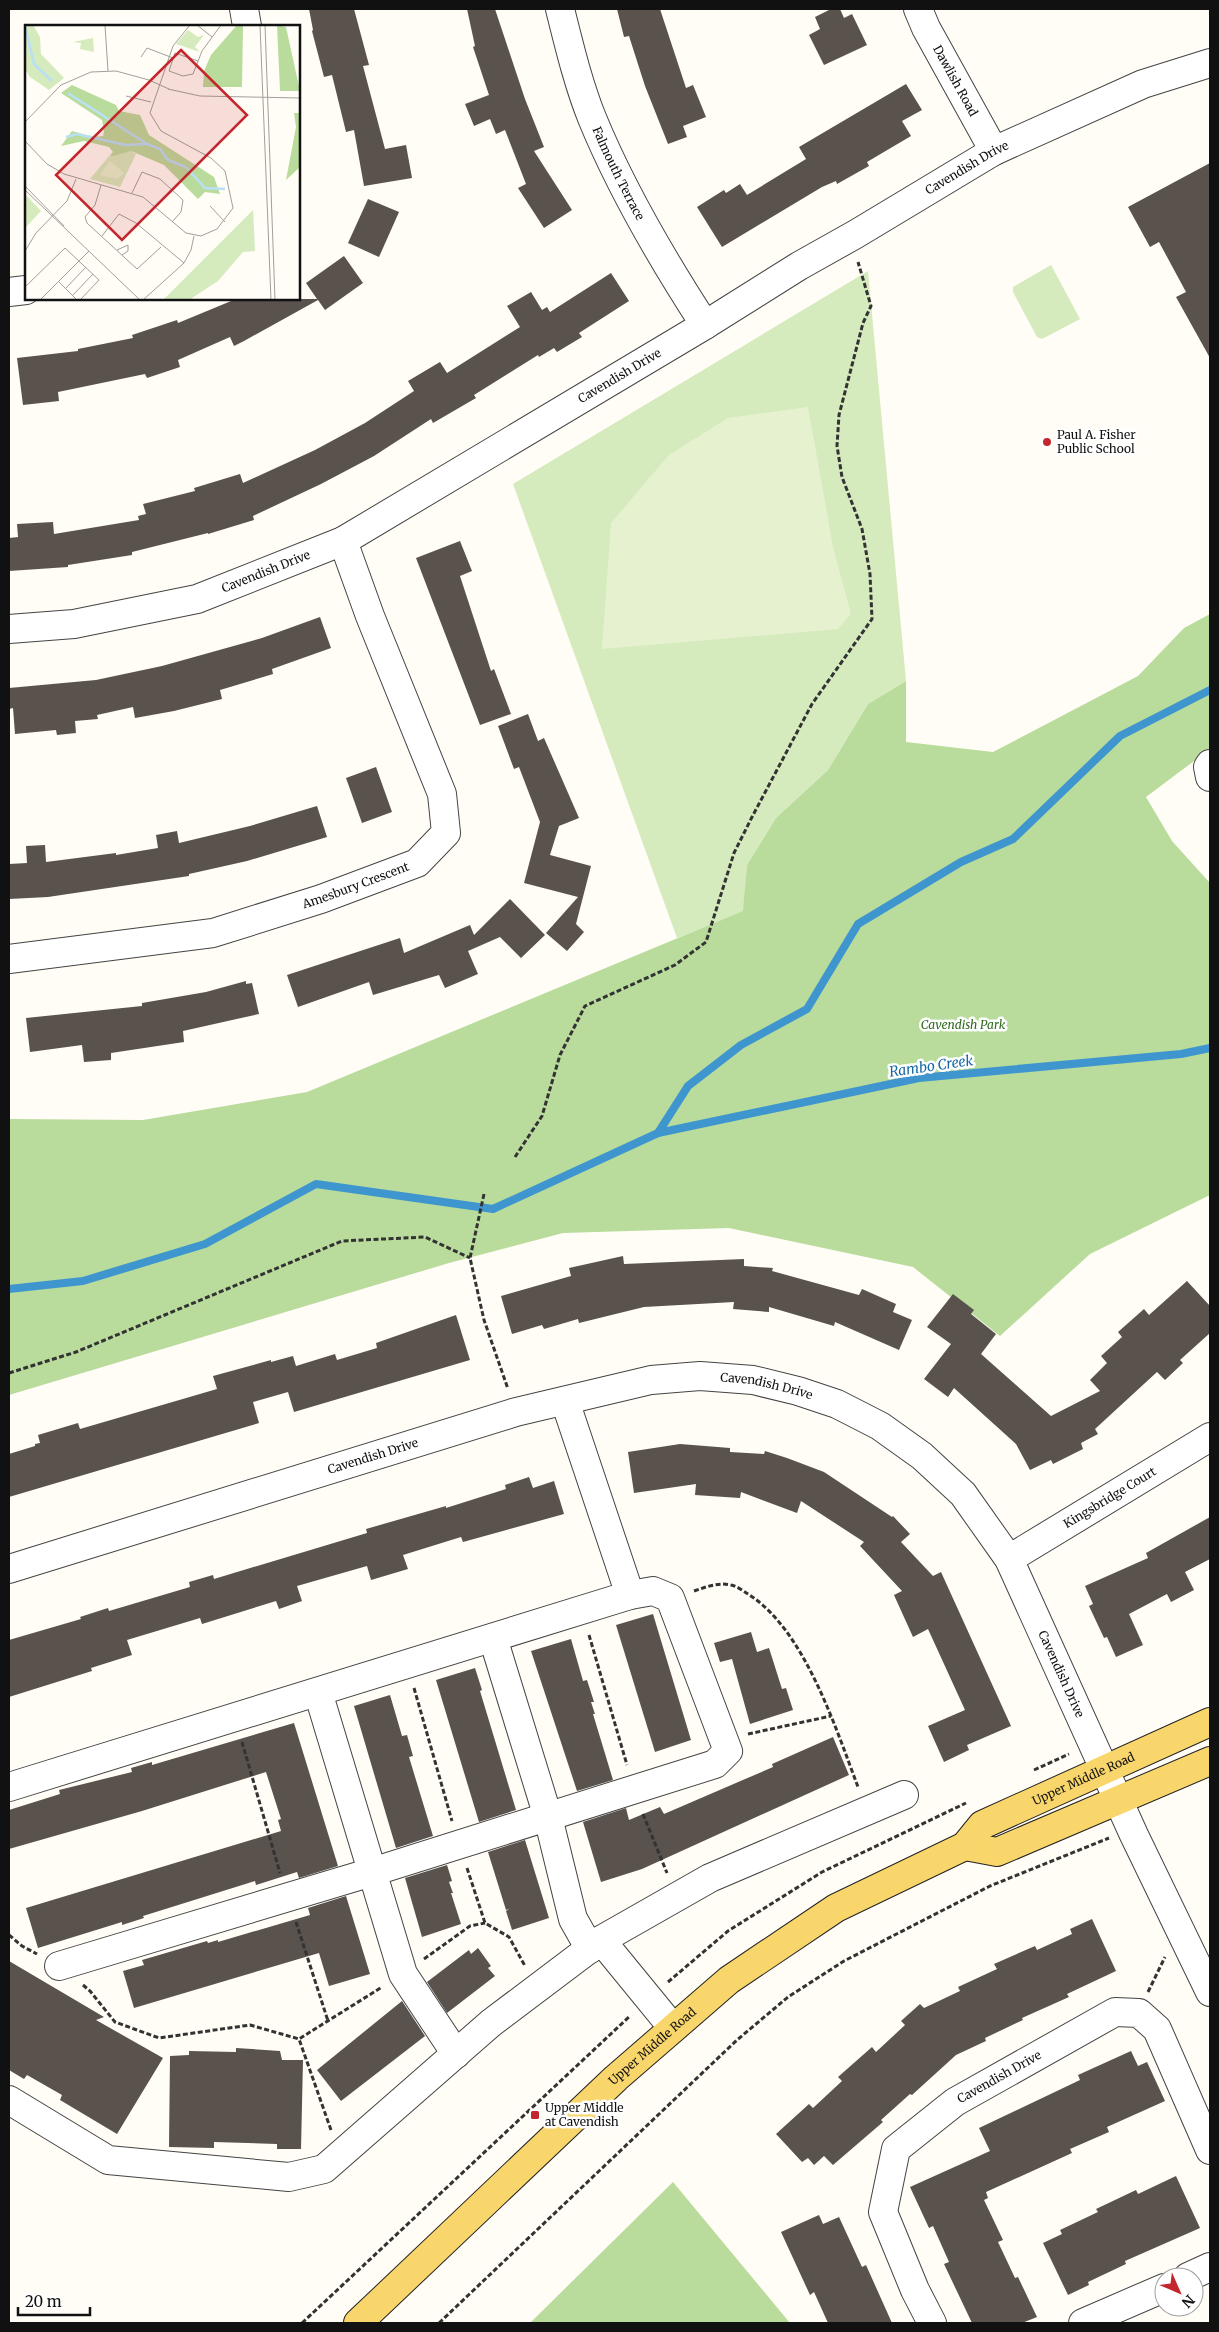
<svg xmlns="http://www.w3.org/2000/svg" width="1219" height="2332" font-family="Merriweather,serif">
  <rect width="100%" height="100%" fill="#fffdf5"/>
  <g fill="#d5ebbd">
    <polygon points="1051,265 1080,319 1042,339 1037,337 1013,292 1013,287"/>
    <polygon points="868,271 906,681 868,704 828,770 776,818 747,865 744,911 677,938 513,484"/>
  </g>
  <g fill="#b9dc9c">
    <polygon points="1210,614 1210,749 1146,797 1172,841 1210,883 1210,1195 1090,1254 1000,1336 913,1267 729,1228 563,1233 449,1263 9,1395 9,1119 143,1120 307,1092 743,911 747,865 776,818 828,770 868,704 906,681 906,742 993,752 1138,676 1184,628"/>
    <polygon points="673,2182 790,2323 530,2323"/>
  </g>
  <polygon fill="#e6f2cf" points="808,407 833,547 851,614 838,629 602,649 611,523 669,455 728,418"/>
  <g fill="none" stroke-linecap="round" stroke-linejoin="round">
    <g stroke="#3f96cf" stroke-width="8">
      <polyline points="658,1133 688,1086 741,1045 807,1009 858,924 961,862 1013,839 1120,736 1210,690"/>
      <polyline points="9,1289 83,1281 205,1244 316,1184 493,1209 658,1133 919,1078 1181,1054 1210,1048"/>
    </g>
  </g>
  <g fill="#5a524d">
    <polygon points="309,9 354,9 369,65 363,66 385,149 406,145 412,178 364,186 354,130 346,132 332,75 324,77 312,31 313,30"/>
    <polygon points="467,9 495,9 525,99 544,147 534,151 572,210 544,228 518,188 526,184 505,130 496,134 490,119 474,126 465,104 489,95 473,47 475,46"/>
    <polygon points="617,9 660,9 686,88 693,85 706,117 683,126 687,137 668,144 645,86 629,36 624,37"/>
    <polygon points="831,9 840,9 844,18 852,14 867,45 824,65 809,35 820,29 815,17"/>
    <polygon points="906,84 922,110 902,121 911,136 867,162 869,166 837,184 836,181 822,187 722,247 697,207 724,190 726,193 740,184 747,195 806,159 799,147"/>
    <polygon points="1210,163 1210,358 1176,297 1186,292 1159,242 1150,247 1128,207"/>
    <polygon points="368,199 399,212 379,257 348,243"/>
    <polygon points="344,256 363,283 325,310 318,300 244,341 234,346 230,337 178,360 180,367 147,378 145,374 58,392 59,401 23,405 17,358 78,351 78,349 133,338 132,335 177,320 178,323 236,299 317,299 306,283"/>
    <polygon points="611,273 629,301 579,333 582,337 557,352 554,348 539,357 538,355 474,395 476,398 433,423 431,419 374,456 321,484 253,516 254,520 208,534 208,533 132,552 132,555 68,565 68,567 9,571 9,538 18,537 17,524 53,522 54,534 139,520 138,516 146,514 143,504 195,491 194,488 240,474 243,483 315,450 365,423 414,391 408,381 440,362 447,373 520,327 507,306 531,292 542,310 547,307 550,312"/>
    <polygon points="460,541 472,571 460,576 491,671 494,669 511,714 480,725 416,558"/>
    <polygon points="320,617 331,648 272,669 273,674 220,690 222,699 174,711 135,718 133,707 97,715 98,719 75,721 76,733 57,735 56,730 15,734 13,708 9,709 9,688 96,680 162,666 262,638"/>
    <polygon points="528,714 538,741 544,738 579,818 559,826 550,855 591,866 576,924 584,932 567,951 546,933 578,897 524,883 540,822 519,767 514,769 498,726"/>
    <polygon points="376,767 392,812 362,823 346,778"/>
    <polygon points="317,806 327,837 247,861 189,874 189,876 48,897 9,899 9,864 27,863 26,846 45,845 46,862 116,853 116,855 158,848 156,835 177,831 179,843 250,826"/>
    <polygon points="510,899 545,935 521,958 500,937 468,951 478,974 445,988 439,975 373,995 369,982 298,1007 287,975 400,938 404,953 470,925 474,935"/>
    <polygon points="246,981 246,984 252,983 259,1014 183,1031 184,1042 111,1053 111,1060 84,1062 82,1045 30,1052 26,1018 142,1006 142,1003 206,992"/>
    <polygon points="623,1256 624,1264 744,1259 744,1266 773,1268 772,1271 859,1295 862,1289 896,1304 893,1312 912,1320 899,1350 835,1322 834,1326 769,1307 769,1312 733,1309 734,1302 644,1307 579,1323 578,1319 544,1329 542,1325 512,1334 501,1296 571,1276 569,1268"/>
    <polygon points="1187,1281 1210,1306 1210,1333 1180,1360 1183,1363 1165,1380 1157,1372 1095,1429 1098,1434 1081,1443 1083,1449 1053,1464 1051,1460 1030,1470 1016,1444 954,1388 948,1397 924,1379 951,1344 927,1327 953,1294 974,1310 971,1314 996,1334 981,1354 1051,1416 1100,1391 1090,1380 1107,1363 1101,1356 1122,1337 1118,1332 1144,1309 1149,1315"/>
    <polygon points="456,1315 470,1360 294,1412 288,1392 253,1402 259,1423 9,1497 9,1454 35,1446 35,1444 40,1443 38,1435 78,1423 80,1429 217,1389 213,1376 271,1360 271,1362 293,1356 296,1366 335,1354 337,1360 377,1348 376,1343"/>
    <polygon points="680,1444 730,1448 730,1452 764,1454 765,1451 787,1458 824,1472 892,1517 893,1516 910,1534 901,1542 933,1576 941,1572 1011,1726 967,1745 969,1750 944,1762 928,1726 965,1710 928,1629 913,1637 894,1595 902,1591 860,1546 864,1542 801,1501 797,1513 741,1492 740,1498 695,1495 696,1484 634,1493 628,1452"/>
    <polygon points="529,1477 533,1488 554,1481 564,1514 463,1542 461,1537 403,1555 408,1569 371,1580 367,1566 297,1586 302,1601 279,1609 276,1601 202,1624 200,1618 127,1640 132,1655 91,1668 92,1671 9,1697 9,1640 81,1619 80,1617 108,1608 109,1611 190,1587 189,1582 213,1575 214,1579 367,1533 366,1529 446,1506 446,1508 506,1489 505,1485"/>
    <polygon points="1210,1517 1210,1559 1185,1572 1194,1590 1171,1602 1167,1594 1129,1614 1143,1645 1116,1657 1107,1637 1104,1638 1089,1606 1093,1604 1085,1586 1148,1558 1146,1553"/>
    <polygon points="653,1614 691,1740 655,1752 616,1625"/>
    <polygon points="751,1632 757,1652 769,1648 782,1689 786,1688 793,1710 750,1724 732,1659 720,1662 714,1643"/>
    <polygon points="571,1639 583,1681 587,1680 594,1702 591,1702 595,1714 593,1714 613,1780 577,1791 531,1651"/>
    <polygon points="475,1668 482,1690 480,1691 516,1810 479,1822 436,1680"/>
    <polygon points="390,1695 402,1736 407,1735 413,1756 409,1757 433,1836 396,1848 354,1706"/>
    <polygon points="294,1723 338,1866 299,1878 297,1872 256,1885 255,1881 143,1916 144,1918 122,1925 122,1922 38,1948 26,1908 281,1831 278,1820 281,1819 266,1772 142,1811 9,1849 9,1810 60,1794 59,1790 132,1772 131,1768 152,1762 152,1765"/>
    <polygon points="833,1737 849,1775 642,1869 601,1882 583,1822 626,1808 629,1820 660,1807 664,1814 773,1767 772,1764"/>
    <polygon points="525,1840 549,1918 512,1930 506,1911 509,1909 506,1910 488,1852"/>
    <polygon points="447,1865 452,1881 449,1882 453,1893 451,1893 461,1924 422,1937 405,1878"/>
    <polygon points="346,1896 370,1974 329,1986 319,1953 134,2008 123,1971 144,1965 142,1960 207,1941 208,1943 218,1940 218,1942 310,1915 308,1908"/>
    <polygon points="1092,1919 1116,1971 1067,1994 1069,1997 1022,2018 1023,2020 985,2038 986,2041 956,2055 912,2095 910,2094 881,2120 883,2122 833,2165 824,2156 814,2165 808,2158 802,2162 776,2134 809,2104 813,2108 842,2081 838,2077 872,2047 876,2052 905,2025 901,2021 920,2004 924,2008 960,1991 958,1987 997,1969 994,1964 1035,1946 1037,1950 1072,1934 1070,1929"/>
    <polygon points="478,1948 491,1966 488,1968 495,1976 447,2013 427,1982 469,1950 471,1954"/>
    <polygon points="9,1961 104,2017 96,2020 163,2058 117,2134 60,2100 62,2095 27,2075 24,2079 9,2070"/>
    <polygon points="402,2001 425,2036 341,2101 317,2070"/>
    <polygon points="236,2048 280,2051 282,2060 303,2060 301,2149 277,2149 277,2144 214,2142 214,2148 169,2147 170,2056 189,2055 189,2051 236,2052"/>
    <polygon points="1131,2051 1138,2066 1147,2062 1165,2101 1107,2127 1109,2132 1070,2149 1072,2153 986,2192 988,2198 984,2200 1003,2240 998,2242 1015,2278 1018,2277 1037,2317 1022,2323 972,2323 944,2264 949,2262 933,2226 929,2228 910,2187 990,2151 979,2128 1080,2080 1078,2075"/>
    <polygon points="1176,2176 1200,2228 1125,2261 1126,2264 1088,2282 1089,2285 1068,2295 1043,2243 1062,2234 1060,2230 1098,2212 1096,2209 1136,2190 1138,2194"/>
    <polygon points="819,2215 823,2224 839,2217 862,2267 866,2265 892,2323 828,2323 814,2292 810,2295 781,2232"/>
  </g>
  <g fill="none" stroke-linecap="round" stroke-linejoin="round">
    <defs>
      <g id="minor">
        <polyline points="244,9 247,26"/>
        <path id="s1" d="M560,9C569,45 578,83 592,118C622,191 662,259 705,325"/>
        <path id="s2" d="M918,9L926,28L994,151"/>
        <polyline points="9,292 26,290"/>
        <path id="s3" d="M9,629L74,624L197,599L343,541L705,325L799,266L856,234L994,151L1143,84L1210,63"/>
        <polyline points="1210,764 1208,767 1210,777"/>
        <path id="s4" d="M9,959L213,933L321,899L417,863L446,833L442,794L370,616L343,541"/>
        <polyline points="565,1401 630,1595"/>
        <path id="s5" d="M1009,1559L1210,1437"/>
        <path id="s6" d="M9,1569L516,1412L651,1380L700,1376L753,1380L798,1391L837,1404L880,1426L922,1456L963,1494L1009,1559L1134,1835L1210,1992"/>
        <polyline points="493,1638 548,1817 573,1919 590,1949"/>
        <polyline points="318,1692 403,1974 456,2054"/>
        <polyline points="9,1787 630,1595 653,1591 670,1598 728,1751 715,1764 372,1872 59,1966"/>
        <polyline points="601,1940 673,2028"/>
        <polyline points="9,2100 108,2160 289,2177 324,2169 491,2023 601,1940 710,1878 904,1795"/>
        <polyline points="1188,2277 1210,2267"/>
        <path id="s7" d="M932,2323L915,2290L883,2212L896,2149L955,2102L1115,2012L1139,2013L1157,2029L1210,2150"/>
        <polyline points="1083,2323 1164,2288"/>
      </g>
      <g id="major">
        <polyline points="965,1846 997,1852 1210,1761"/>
        <path id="s8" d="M358,2323L616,2078L729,1980L836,1908L965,1846L982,1825L1210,1722"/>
      </g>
    </defs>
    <use href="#minor" stroke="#444" stroke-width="30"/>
    <use href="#major" stroke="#222" stroke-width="30"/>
    <g stroke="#333" stroke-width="3" stroke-dasharray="5 2.5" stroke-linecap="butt">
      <polyline points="515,1157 542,1116 560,1055 585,1006 675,965 706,942 734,853 752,817 812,704 872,619 870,574 862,529 842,477 837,446 839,415 863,323 871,306 858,262"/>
      <polyline points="484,1194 470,1258 484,1320 508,1389"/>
      <polyline points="9,1373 76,1352 342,1241 425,1237 470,1258"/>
      <path d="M694,1591C706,1587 718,1582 731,1585C737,1586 743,1591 748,1594C804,1629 835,1726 858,1787"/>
      <polyline points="589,1635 627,1765"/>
      <polyline points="414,1688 452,1821"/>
      <polyline points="748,1734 831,1716"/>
      <polyline points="242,1742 280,1873"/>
      <polyline points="1034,1770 1069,1754"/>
      <polyline points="643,1814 667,1873"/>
      <polyline points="467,1868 485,1923 509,1937 525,1966"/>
      <polyline points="296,1922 328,2021"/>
      <polyline points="9,1935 22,1946 37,1954"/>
      <polyline points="424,1959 470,1926 485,1923"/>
      <polyline points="668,1982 728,1931 822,1872 966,1803"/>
      <polyline points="83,1985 90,1991 115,2022 159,2038 250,2025 299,2039"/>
      <polyline points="1148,1992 1165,1957"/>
      <polyline points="331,2130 299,2039 382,1987"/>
      <polyline points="302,2323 630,2016"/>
      <polyline points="439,2323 737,2040 788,1997 844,1961 990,1886 1109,1838"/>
    </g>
    <use href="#minor" stroke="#fff" stroke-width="28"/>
    <use href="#major" stroke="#f9d66b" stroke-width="28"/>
  </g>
  <g fill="#c4262e" stroke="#fff" stroke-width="2">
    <circle cx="1047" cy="442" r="5"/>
    <rect x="530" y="2110" width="10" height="10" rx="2.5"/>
  </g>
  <g text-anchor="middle" stroke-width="5" stroke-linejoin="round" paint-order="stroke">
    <g font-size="12" fill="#111" stroke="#fff">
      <text dy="4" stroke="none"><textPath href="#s2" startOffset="81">Dawlish Road</textPath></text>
      <text dy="4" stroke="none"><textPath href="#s3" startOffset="1075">Cavendish Drive</textPath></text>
      <text dy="4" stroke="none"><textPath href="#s1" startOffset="175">Falmouth Terrace</textPath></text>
      <text dy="4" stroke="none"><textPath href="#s3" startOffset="670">Cavendish Drive</textPath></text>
      <text dy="4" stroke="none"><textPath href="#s3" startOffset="265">Cavendish Drive</textPath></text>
      <text dy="4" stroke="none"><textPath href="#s4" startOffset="356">Amesbury Crescent</textPath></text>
      <text dy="4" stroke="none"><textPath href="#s6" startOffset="786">Cavendish Drive</textPath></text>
      <text dy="4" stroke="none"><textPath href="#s6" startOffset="381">Cavendish Drive</textPath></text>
      <text dy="4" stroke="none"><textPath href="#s5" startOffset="118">Kingsbridge Court</textPath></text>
      <text dy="4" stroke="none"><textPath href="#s6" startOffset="1221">Cavendish Drive</textPath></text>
      <text dy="4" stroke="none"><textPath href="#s8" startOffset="916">Upper Middle Road</textPath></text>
      <text dy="4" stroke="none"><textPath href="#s8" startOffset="404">Upper Middle Road</textPath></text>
      <text dy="4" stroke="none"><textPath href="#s7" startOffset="312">Cavendish Drive</textPath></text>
    </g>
    <g font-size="12" fill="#111" stroke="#fff" text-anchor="start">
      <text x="1057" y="439">Paul A. Fisher<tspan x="1057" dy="14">Public School</tspan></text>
      <text x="545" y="2112">Upper Middle<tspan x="545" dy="14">at Cavendish</tspan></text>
    </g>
    <g font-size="12" font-style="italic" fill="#2f6b1f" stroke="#fff">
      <text x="963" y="1029">Cavendish Park</text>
    </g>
    <g font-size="14" font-style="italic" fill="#1768a6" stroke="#fff">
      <text transform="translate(931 1066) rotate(-8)" y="5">Rambo Creek</text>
    </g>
  </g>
  <g transform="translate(25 25)">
    <rect width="275" height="275" fill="#fffdf5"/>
    <path d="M0,0H8L15,12L16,29L39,53L24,65L5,52L0,44ZM163,5L173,12L179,10L170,22L175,27L151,19ZM68,13L69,27L55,24L56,18L48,17ZM106,126L111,129L95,162L65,154L85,130ZM2,171L16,186L0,203V173ZM228,185L230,226L218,227L193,256L164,275H138Z" fill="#d5ebbd"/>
    <path d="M212,0H218L217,62H178L179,46L186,30ZM252,0L261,2L275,66H255ZM47,60L91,80L94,86L115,90L124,110L189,152L195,169L180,167L173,174L139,140L106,126L88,131L85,130L88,127L84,122L59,116L36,121L47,106L69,112L78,111L79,107L77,95L36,68ZM269,88H275V142L261,155L271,102Z" fill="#b9dc9c"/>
    <path d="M85,136L99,148L92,154L75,150Z" fill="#e6f2cf"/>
    <path fill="none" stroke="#b9e0f7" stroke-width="2.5" d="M0,1L9,39L27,56M43,68L122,119M41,112L52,109L100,120L122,119L135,124L143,135L161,142L180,163L200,164"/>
    <path fill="none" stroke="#a09f9a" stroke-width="1" d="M80,0L83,46M172,0L187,12M235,0L246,275M240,0L250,275M116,32L122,23L148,33M173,36L150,28L144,46L158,51L168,49L177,26L196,0M143,64L175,71L275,73M101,71L126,77M0,97L36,60L66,47L91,46L124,55L144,64M0,116L22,139L39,149L118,172L161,208L176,211L192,204L208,183L200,146L186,133L136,106L125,88L148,21L165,0M76,160L70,180L60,192L62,198L112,244L136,222M0,161L39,201M0,165L115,275M107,168L117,147L135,154L158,175L156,187L147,197M185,181L200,197M77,211L94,189L111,198L159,238M92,225L103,220V226L97,230M0,226L11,208L42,176L51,154M34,257L52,275M0,262L40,223L74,255L55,275M40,264L61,242M48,270L68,249M15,275L64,226M118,275L159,238L166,225L169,211"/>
    <path fill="#c4262e" fill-opacity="0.15" stroke="#c4262e" stroke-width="2.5" d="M156,25L222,90L97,215L31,150Z"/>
    <rect width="275" height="275" fill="none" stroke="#111" stroke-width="2.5"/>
  </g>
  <rect width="1219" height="2332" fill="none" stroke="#111111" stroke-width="20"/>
  <g transform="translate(1179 2292) rotate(135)"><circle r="24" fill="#ffffff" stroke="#a0a0a0"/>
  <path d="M0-4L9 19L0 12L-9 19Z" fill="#c4262e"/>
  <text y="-8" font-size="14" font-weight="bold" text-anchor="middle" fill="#111111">N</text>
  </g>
  <path d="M18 2307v8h72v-8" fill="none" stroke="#111111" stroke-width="2.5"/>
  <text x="25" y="2307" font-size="15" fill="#111111" stroke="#ffffff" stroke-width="4" paint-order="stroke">20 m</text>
</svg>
